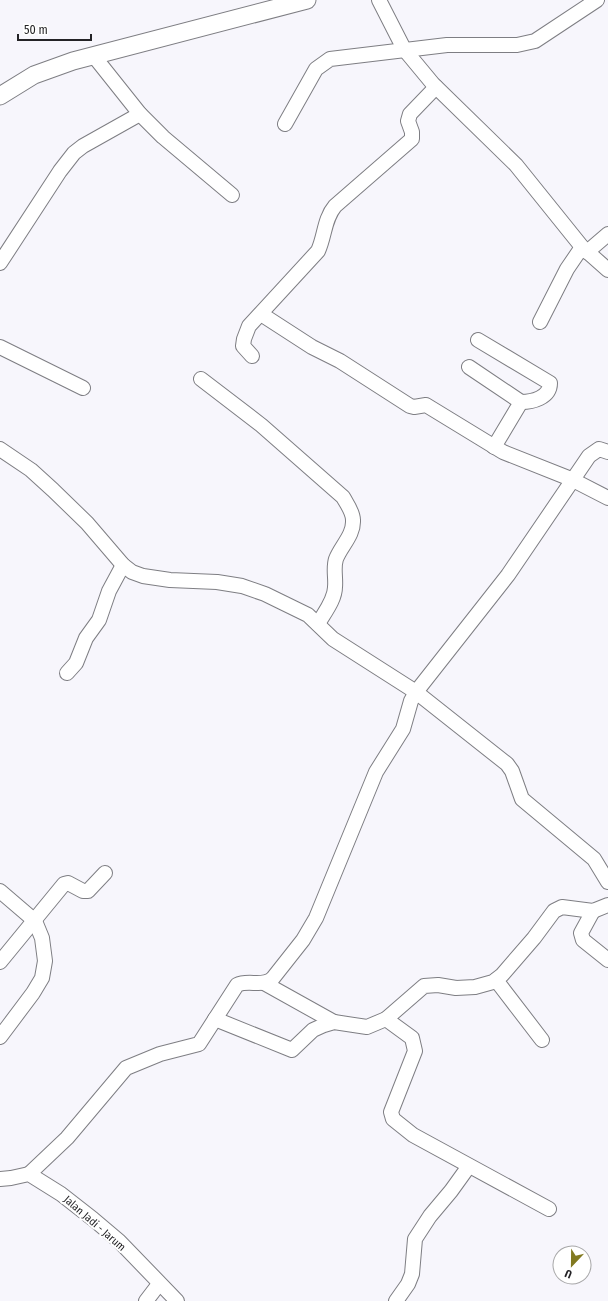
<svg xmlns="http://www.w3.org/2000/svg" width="608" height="1301" font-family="'Fira Sans Condensed',sans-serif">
  <rect width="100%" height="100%" fill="#f7f6fc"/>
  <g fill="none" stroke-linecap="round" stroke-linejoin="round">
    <defs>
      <g id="minor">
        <polyline points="379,0 404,49 433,84 516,165 582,247 608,270"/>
        <polyline points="93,55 140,114 163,137 232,195"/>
        <polyline points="285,124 316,69 330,59 447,45 517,45 535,41 597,0"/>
        <polyline points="587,252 608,234"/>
        <polyline points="0,263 60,171 74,153 83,146 140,114"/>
        <polyline points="261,314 312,347 340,361 410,406 414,407 426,405 503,452 571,479 608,498"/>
        <polyline points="540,322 567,269 582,247"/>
        <path d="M478,340L550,383C550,398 532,402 521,402"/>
        <polyline points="0,347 83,388"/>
        <path d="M252,356L243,346L244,339L249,326L318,251C325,236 324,219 335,206L412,139V132L408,121L410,114L436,87"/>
        <polyline points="469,367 521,402 494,447"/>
        <path d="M201,379L261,425L343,497C347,504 353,512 353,520C354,535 341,546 336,559C333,568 336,578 335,587C335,600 324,613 318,624"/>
        <polyline points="0,449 31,470 53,490 87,523 123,565 132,572 143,576 170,580 217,582 242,586 265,594 308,615 333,639 416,692 507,764 512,771 522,799 594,859 608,882"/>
        <polyline points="67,673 76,663 86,638 99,620 109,591 123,565"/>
        <polyline points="0,891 35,921 42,938 45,961 42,978 33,993 0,1037"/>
        <polyline points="593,911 581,933 583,940 608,960"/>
        <polyline points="0,962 64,884 68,883 83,891 88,891 105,873"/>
        <polyline points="496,980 542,1040"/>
        <polyline points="264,983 334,1022"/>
        <polyline points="215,1019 292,1050 313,1030 324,1025 334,1022 367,1027 386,1019"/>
        <path d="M29,1174L67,1138L126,1068L160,1054L199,1044L237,985C248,979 264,988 273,978L303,940L316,918L376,772L403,729L411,701L416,692L508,575L589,456L599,449L608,452"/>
        <polyline points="0,1179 11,1178 29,1174 61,1194 93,1219 119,1241 177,1301"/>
        <polyline points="549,1209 413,1135 393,1119 391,1112 415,1051 412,1038 386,1019 424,986 438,985 456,988 475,987 493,982 502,975 534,938 554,911 562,907 593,911 608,905"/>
        <polyline points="146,1301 159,1284"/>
        <polyline points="396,1301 408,1284 412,1274 415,1239 430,1216 451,1191 469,1166"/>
      </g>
      <polyline id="major" points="0,96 34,75 73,61 307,0"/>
    </defs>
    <use href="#minor" stroke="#7e7e83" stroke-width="16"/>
    <use href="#major" stroke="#7e7e83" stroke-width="19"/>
    <use href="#minor" stroke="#fff" stroke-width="14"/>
    <use href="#major" stroke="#fff" stroke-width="17"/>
  </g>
  <g text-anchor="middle" stroke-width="4" stroke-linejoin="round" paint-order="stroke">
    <g font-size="11" fill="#242326" stroke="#fff">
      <text transform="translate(95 1223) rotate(41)" y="4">Jalan Jadi - Jarum</text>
    </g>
  </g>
  <g transform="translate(572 1265) rotate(202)"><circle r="19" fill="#ffffff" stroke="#a7a7a8"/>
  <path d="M0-3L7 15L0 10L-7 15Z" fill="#81791f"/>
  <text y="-6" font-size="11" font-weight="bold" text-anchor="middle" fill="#242326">U</text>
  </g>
  <path d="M18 34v6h73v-6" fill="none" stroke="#242326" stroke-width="2"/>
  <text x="24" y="34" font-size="12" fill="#242326" stroke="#ffffff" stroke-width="3" paint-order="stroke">50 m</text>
</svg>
